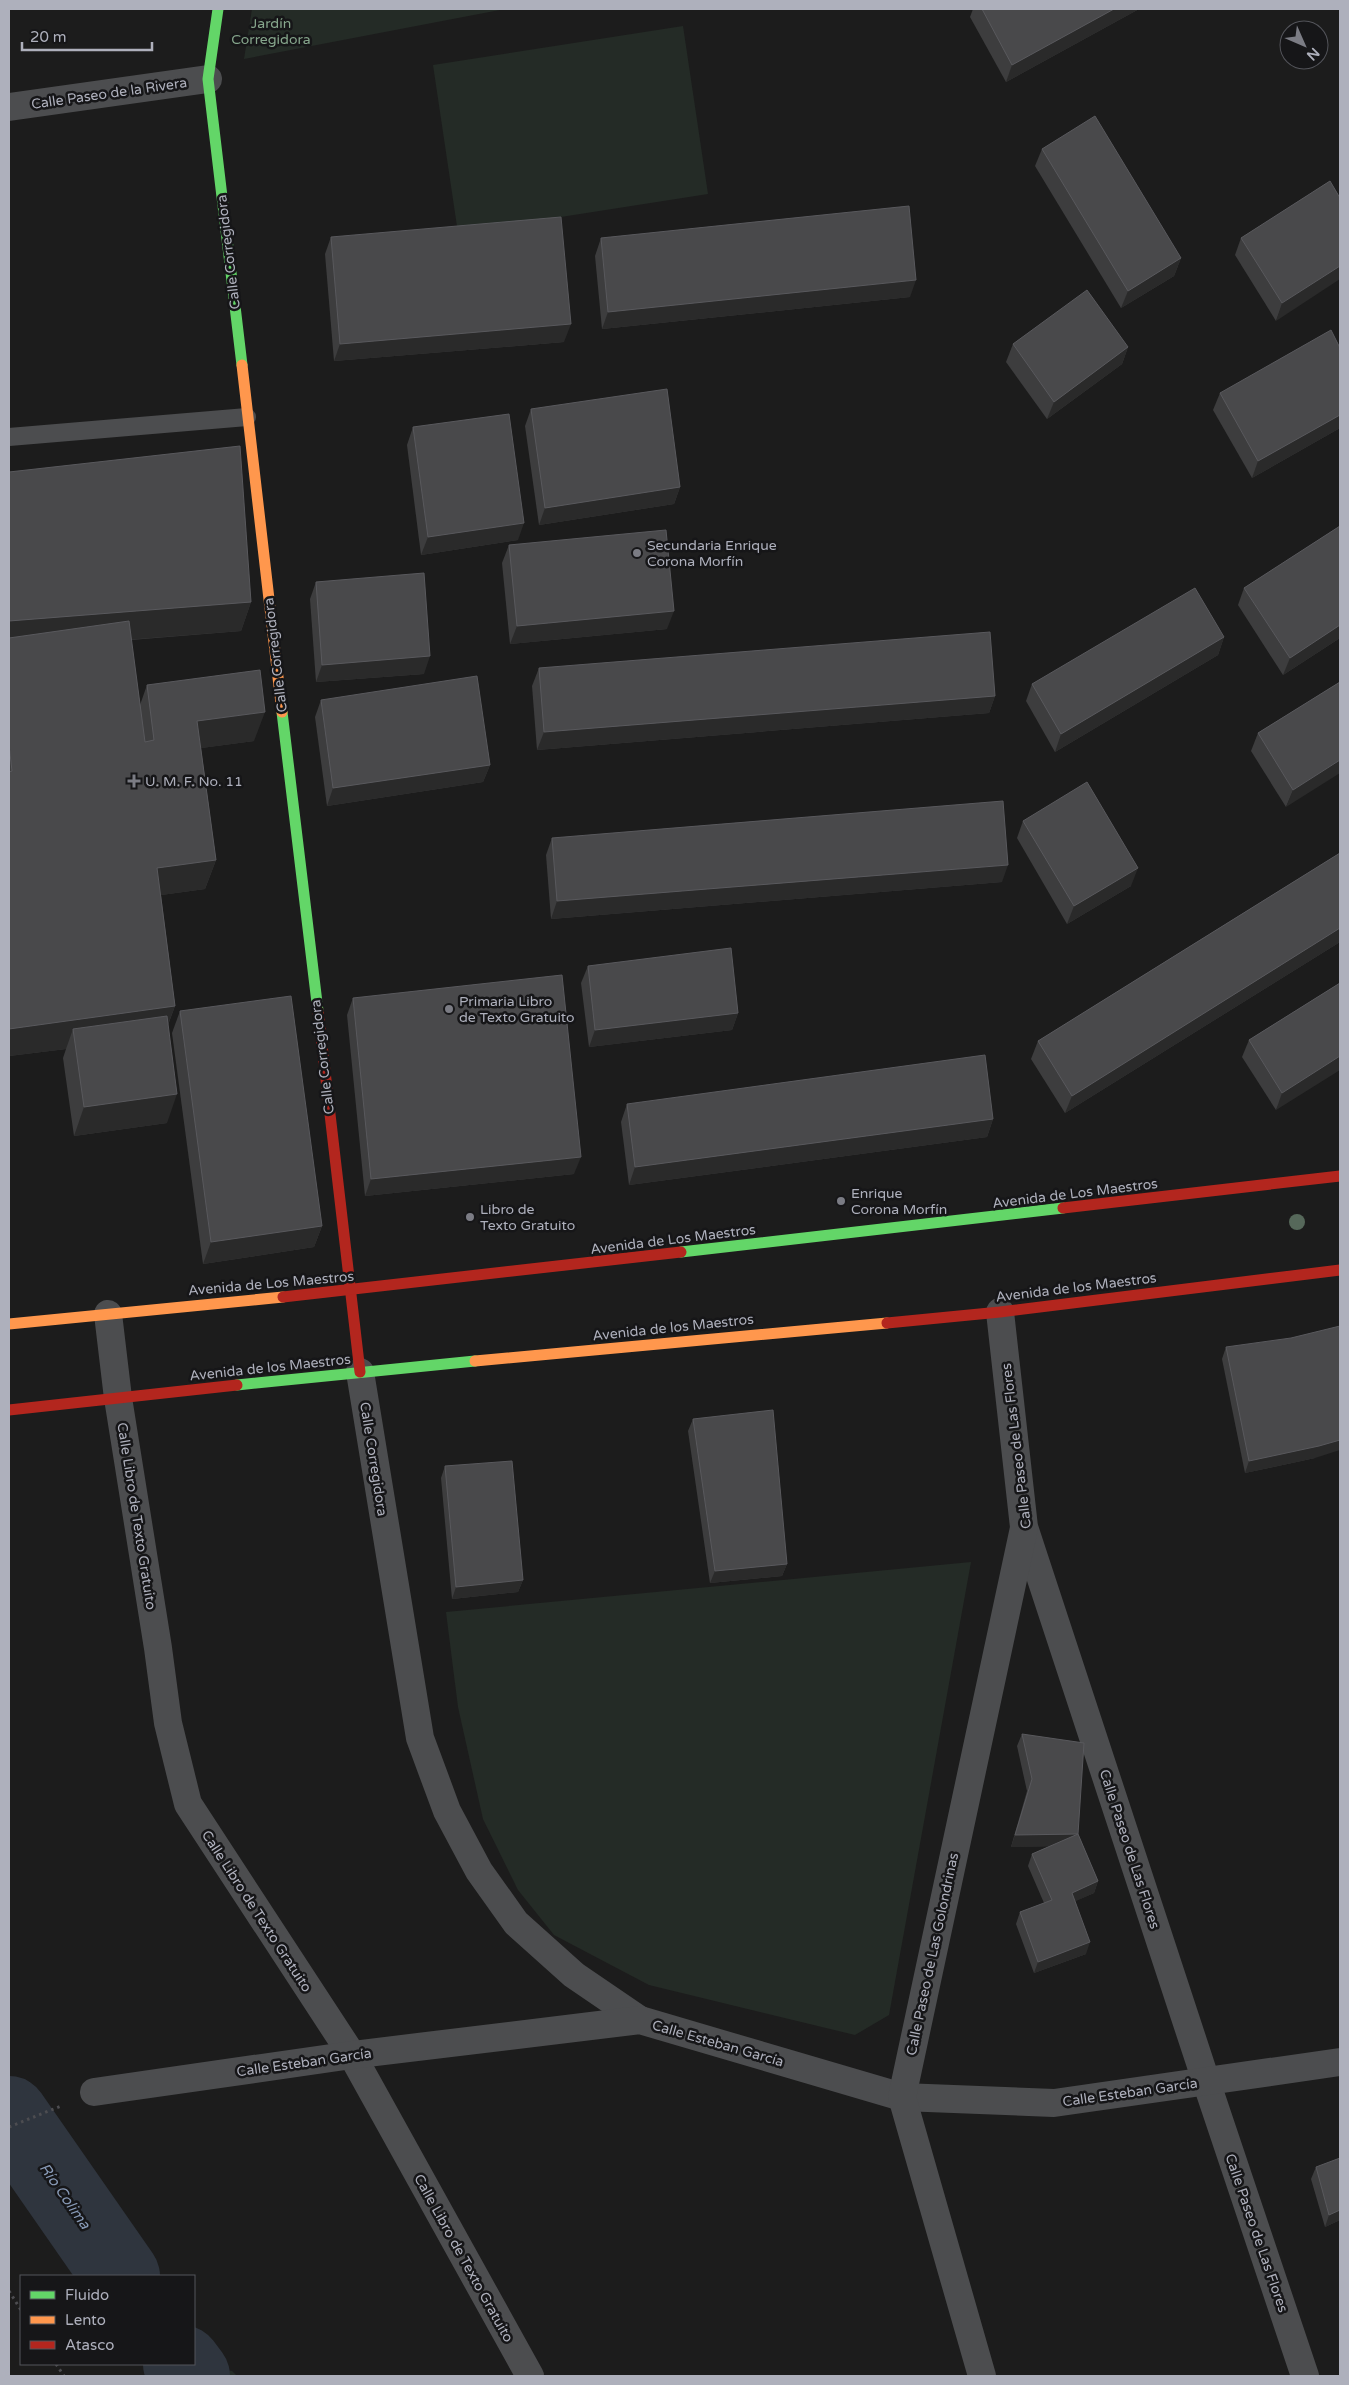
<svg xmlns="http://www.w3.org/2000/svg" width="1349" height="2385" font-family="'Varela Round',sans-serif">
  <defs>
    <pattern id="forest-firs" width="22" height="20" patternUnits="userSpaceOnUse" patternTransform="scale(1.25)"><rect width="22" height="20" fill="#242b26"/><path d="M5 1l3.5 6h-7zM16 11l3.5 6h-7z" fill="#414744"/></pattern>
  </defs>
  <rect width="100%" height="100%" fill="#1c1c1c"/>
  <g fill="#242b26">
    <polygon points="252,9 505,9 244,59"/>
    <polygon points="683,26 708,194 458,233 433,65"/>
    <polygon points="971,1562 889,2015 855,2035 649,1985 554,1935 518,1890 483,1819 458,1707 446,1612"/>
  </g>
  <polygon fill="url(#forest-firs)" points="203,2367 232,2371 237,2376 193,2376"/>
  <g fill="none" stroke-linecap="round" stroke-linejoin="round">
    <g stroke="#2f353e" stroke-width="78">
      <polyline points="9,2115 121,2276"/>
      <polyline points="182,2364 191,2376"/>
    </g>
    <g stroke="#4d4d51" stroke-width="3" stroke-dasharray="2.5 4" stroke-linecap="butt">
      <polyline points="9,2127 61,2106"/>
      <polyline points="9,2291 21,2310"/>
      <polyline points="56,2364 64,2376"/>
    </g>
    <polyline stroke="#4c4d4f" stroke-width="18" points="9,437 247,417"/>
    <g stroke="#4c4d4f" stroke-width="28">
      <polyline points="9,107 208,79"/>
      <polyline points="1000,1312 1024,1527 1206,2081 1305,2376"/>
      <polyline points="108,1314 118,1398 158,1648 168,1723 188,1804 352,2055 530,2376"/>
      <polyline points="360,1372 420,1738 447,1811 479,1871 516,1923 574,1975 640,2020"/>
      <polyline points="94,2092 352,2055 640,2020 902,2097 1054,2103 1340,2062"/>
      <polyline points="982,2376 902,2097 1024,1528"/>
    </g>
    <g stroke="#63d668" stroke-width="11">
      <polyline points="218,9 208,79 242,365"/>
      <polyline points="282,712 318,1011"/>
      <polyline points="681,1252 1063,1208"/>
      <polyline points="237,1385 475,1361"/>
    </g>
    <g stroke="#ff974d" stroke-width="11">
      <polyline points="242,365 282,712"/>
      <polyline points="9,1324 283,1297"/>
      <polyline points="475,1361 887,1323"/>
    </g>
    <g stroke="#b3261e" stroke-width="11">
      <polyline points="318,1011 360,1372"/>
      <polyline points="1063,1208 1340,1176"/>
      <polyline points="283,1297 681,1252"/>
      <polyline points="887,1323 1000,1312 1340,1270"/>
      <polyline points="9,1410 237,1385"/>
    </g>
  </g>
  <circle fill="#56685a" cx="1297" cy="1222" r="8"/>
  <g fill="#3d3d3e">
    <polygon points="973,9 1139,9 1006,82 970,17"/>
    <polygon points="1042,149 1181,258 1174,276 1121,308 1035,166"/>
    <polygon points="1330,181 1276,321 1235,255 1241,238"/>
    <polygon points="331,237 564,342 334,361 325,254"/>
    <polygon points="601,238 910,297 602,329 595,256"/>
    <polygon points="1013,344 1128,347 1122,364 1047,419 1006,362"/>
    <polygon points="1340,348 1340,428 1252,478 1213,410 1220,393"/>
    <polygon points="531,409 680,487 674,504 539,525 525,426"/>
    <polygon points="413,427 518,540 421,555 407,445"/>
    <polygon points="9,472 251,602 241,631 131,640 140,705 147,685 254,741 201,748 216,860 205,889 161,895 175,1006 168,1025 167,1123 74,1136 63,1058 66,1049 9,1056"/>
    <polygon points="1340,526 1340,638 1283,675 1238,605 1244,588"/>
    <polygon points="509,545 667,629 510,644 502,563"/>
    <polygon points="316,582 424,674 316,682 310,599"/>
    <polygon points="1224,637 1218,655 1055,752 1026,701 1032,684"/>
    <polygon points="539,668 995,696 989,713 537,750 532,686"/>
    <polygon points="1340,682 1286,807 1251,751 1258,733"/>
    <polygon points="321,700 490,765 483,782 327,806 315,717"/>
    <polygon points="1023,821 1131,886 1067,924 1017,838"/>
    <polygon points="552,838 1002,882 551,919 546,855"/>
    <polygon points="1340,853 1340,942 1065,1113 1031,1059 1038,1041"/>
    <polygon points="588,966 738,1013 732,1030 589,1047 581,983"/>
    <polygon points="1340,983 1276,1110 1242,1057 1249,1040"/>
    <polygon points="353,998 574,1174 365,1196 347,1015"/>
    <polygon points="180,1011 322,1226 314,1247 203,1264 172,1033"/>
    <polygon points="627,1104 993,1119 987,1137 629,1185 621,1122"/>
    <polygon points="1226,1347 1315,1458 1245,1473 1222,1359"/>
    <polygon points="693,1419 787,1564 782,1576 710,1583 688,1431"/>
    <polygon points="445,1466 523,1580 518,1592 452,1599 441,1478"/>
    <polygon points="1022,1734 1078,1834 1098,1881 1094,1893 1075,1901 1086,1954 1034,1973 1016,1924 1020,1912 1044,1903 1028,1866 1032,1854 1050,1846 1011,1847 1027,1791 1017,1746"/>
    <polygon points="1316,2167 1340,2220 1325,2227 1311,2179"/>
  </g>
  <g fill="#2a2a2a">
    <polygon points="1114,9 1139,9 1006,82 1012,65"/>
    <polygon points="1181,258 1174,276 1121,308 1128,291"/>
    <polygon points="1340,266 1340,279 1276,321 1282,303"/>
    <polygon points="916,280 910,297 602,329 608,312"/>
    <polygon points="571,324 564,342 334,361 340,344"/>
    <polygon points="1128,347 1122,364 1047,419 1054,402"/>
    <polygon points="1340,415 1340,428 1252,478 1258,461"/>
    <polygon points="680,487 674,504 539,525 545,508"/>
    <polygon points="524,523 518,540 421,555 428,537"/>
    <polygon points="251,602 241,631 9,649 9,621"/>
    <polygon points="674,611 667,629 510,644 517,626"/>
    <polygon points="1340,625 1340,638 1283,675 1290,658"/>
    <polygon points="1224,637 1218,655 1055,752 1061,734"/>
    <polygon points="430,656 424,674 316,682 322,665"/>
    <polygon points="995,696 989,713 537,750 544,732"/>
    <polygon points="265,712 254,741 187,750 197,721"/>
    <polygon points="1340,760 1340,773 1286,807 1293,790"/>
    <polygon points="490,765 483,782 327,806 333,788"/>
    <polygon points="216,860 205,889 147,897 157,868"/>
    <polygon points="1008,865 1002,882 551,919 557,901"/>
    <polygon points="1138,868 1131,886 1067,924 1074,906"/>
    <polygon points="1340,928 1340,942 1065,1113 1072,1096"/>
    <polygon points="175,1006 164,1035 73,1029 66,1049 9,1056 9,1029"/>
    <polygon points="738,1013 732,1030 589,1047 595,1030"/>
    <polygon points="1340,1056 1340,1070 1276,1110 1282,1093"/>
    <polygon points="177,1094 167,1123 74,1136 84,1107"/>
    <polygon points="993,1119 987,1137 629,1185 635,1167"/>
    <polygon points="581,1157 574,1174 365,1196 371,1179"/>
    <polygon points="322,1226 314,1247 203,1264 211,1242"/>
    <polygon points="1340,1440 1340,1450 1315,1458 1245,1473 1249,1461"/>
    <polygon points="787,1564 782,1576 710,1583 715,1571"/>
    <polygon points="523,1580 518,1592 452,1599 456,1587"/>
    <polygon points="1078,1834 1074,1846 1011,1847 1015,1835"/>
    <polygon points="1098,1881 1094,1893 1067,1905 1072,1893"/>
    <polygon points="1090,1942 1086,1954 1034,1973 1038,1962"/>
    <polygon points="1340,2210 1340,2220 1325,2227 1329,2215"/>
  </g>
  <g fill="#49494b" stroke="#59595d">
    <polygon points="982,9 1114,9 1012,65"/>
    <polygon points="1095,116 1181,258 1128,291 1042,149"/>
    <polygon points="1330,181 1340,198 1340,266 1282,303 1241,238"/>
    <polygon points="909,206 916,280 608,312 601,238"/>
    <polygon points="561,217 571,324 340,344 331,237"/>
    <polygon points="1087,290 1128,347 1054,402 1013,344"/>
    <polygon points="1331,330 1340,348 1340,415 1258,461 1220,393"/>
    <polygon points="667,389 680,487 545,508 531,409"/>
    <polygon points="509,414 524,523 428,537 413,427"/>
    <polygon points="240,446 251,602 9,621 9,472"/>
    <polygon points="1340,526 1340,625 1290,658 1244,588"/>
    <polygon points="666,530 674,611 517,626 509,545"/>
    <polygon points="424,573 430,656 322,665 316,582"/>
    <polygon points="1195,588 1224,637 1061,734 1032,684"/>
    <polygon points="129,621 145,742 154,740 147,685 260,670 265,712 197,721 216,860 157,868 175,1006 9,1029 9,772 12,771 9,745 9,638"/>
    <polygon points="990,632 995,696 544,732 539,668"/>
    <polygon points="477,676 490,765 333,788 321,700"/>
    <polygon points="1340,682 1340,760 1293,790 1258,733"/>
    <polygon points="1087,782 1138,868 1074,906 1023,821"/>
    <polygon points="1003,801 1008,865 557,901 552,838"/>
    <polygon points="1340,853 1340,928 1072,1096 1038,1041"/>
    <polygon points="731,948 738,1013 595,1030 588,966"/>
    <polygon points="562,975 581,1157 371,1179 353,998"/>
    <polygon points="1340,983 1340,1056 1282,1093 1249,1040"/>
    <polygon points="291,996 322,1226 211,1242 180,1011"/>
    <polygon points="167,1016 177,1094 84,1107 73,1029"/>
    <polygon points="985,1055 993,1119 635,1167 627,1104"/>
    <polygon points="1340,1326 1340,1440 1319,1446 1249,1461 1226,1347 1291,1338"/>
    <polygon points="773,1410 787,1564 715,1571 693,1419"/>
    <polygon points="512,1461 523,1580 456,1587 445,1466"/>
    <polygon points="1022,1734 1084,1743 1078,1834 1015,1835 1032,1779"/>
    <polygon points="1078,1834 1098,1881 1072,1893 1090,1942 1038,1962 1020,1912 1052,1900 1032,1854"/>
    <polygon points="1340,2158 1340,2210 1329,2215 1316,2167"/>
  </g>
  <g fill="#7b7c84" stroke="#161618" stroke-width="2">
    <circle cx="637" cy="553" r="5"/>
    <path d="M131.5 773.5h5v5h5v5h-5v5h-5v-5h-5v-5h5z"/>
    <circle cx="449" cy="1009" r="5"/>
    <circle cx="841" cy="1201" r="5"/>
    <circle cx="470" cy="1217" r="5"/>
  </g>
  <g text-anchor="middle" stroke-width="5" stroke-linejoin="round" paint-order="stroke">
    <g font-size="14" fill="#86a68c" stroke="#161618">
      <text x="271" y="28">Jardín<tspan x="271" dy="16">Corregidora</tspan></text>
    </g>
    <g font-size="14" fill="#aeb0bc" stroke="#161618">
      <text transform="translate(109 93) rotate(-8)" y="5">Calle Paseo de la Rivera</text>
      <text transform="translate(228 252) rotate(-97)" y="5">Calle Corregidora</text>
      <text transform="translate(275 655) rotate(-97)" y="5">Calle Corregidora</text>
      <text transform="translate(322 1057) rotate(-97)" y="5">Calle Corregidora</text>
      <text transform="translate(1075 1193) rotate(-7)" y="5">Avenida de Los Maestros</text>
      <text transform="translate(673 1239) rotate(-7)" y="5">Avenida de Los Maestros</text>
      <text transform="translate(271 1283) rotate(-5)" y="5">Avenida de Los Maestros</text>
      <text transform="translate(1076 1287) rotate(-7)" y="5">Avenida de los Maestros</text>
      <text transform="translate(673 1327) rotate(-6)" y="5">Avenida de los Maestros</text>
      <text transform="translate(270 1367) rotate(-6)" y="5">Avenida de los Maestros</text>
      <text transform="translate(1016 1446) rotate(-97)" y="5">Calle Paseo de Las Flores</text>
      <text transform="translate(374 1459) rotate(81)" y="5">Calle Corregidora</text>
      <text transform="translate(137 1516) rotate(81)" y="5">Calle Libro de Texto Gratuito</text>
      <text transform="translate(1130 1849) rotate(72)" y="5">Calle Paseo de Las Flores</text>
      <text transform="translate(257 1911) rotate(57)" y="5">Calle Libro de Texto Gratuito</text>
      <text transform="translate(932 1954) rotate(-78)" y="5">Calle Paseo de Las Golondrinas</text>
      <text transform="translate(718 2043) rotate(16)" y="5">Calle Esteban García</text>
      <text transform="translate(304 2062) rotate(-8)" y="5">Calle Esteban García</text>
      <text transform="translate(1130 2092) rotate(-8)" y="5">Calle Esteban García</text>
      <text transform="translate(1257 2233) rotate(71)" y="5">Calle Paseo de Las Flores</text>
      <text transform="translate(464 2258) rotate(61)" y="5">Calle Libro de Texto Gratuito</text>
    </g>
    <g font-size="14" fill="#aeb0bc" stroke="#161618" text-anchor="start">
      <text x="647" y="550">Secundaria Enrique<tspan x="647" dy="16">Corona Morfín</tspan></text>
      <text x="145" y="786">U. M. F. No. 11</text>
      <text x="459" y="1006">Primaria Libro<tspan x="459" dy="16">de Texto Gratuito</tspan></text>
      <text x="851" y="1198">Enrique<tspan x="851" dy="16">Corona Morfín</tspan></text>
      <text x="480" y="1214">Libro de<tspan x="480" dy="16">Texto Gratuito</tspan></text>
    </g>
    <g font-size="15" font-style="italic" fill="#8799b5" stroke="#161618">
      <text transform="translate(65 2196) rotate(55)" y="5">Río Colima</text>
    </g>
  </g>
  <rect width="1349" height="2385" fill="none" stroke="#aeb0bc" stroke-width="20"/>
  <rect x="20" y="2275" width="175" height="90" fill="#161618" stroke="#53545a"/>
  <rect x="30" y="2291" width="25" height="8" fill="#63d668" stroke="#53545a"/>
  <text x="65" y="2300" font-size="15" fill="#aeb0bc">Fluido</text>
  <rect x="30" y="2316" width="25" height="8" fill="#ff974d" stroke="#53545a"/>
  <text x="65" y="2325" font-size="15" fill="#aeb0bc">Lento</text>
  <rect x="30" y="2341" width="25" height="8" fill="#b3261e" stroke="#53545a"/>
  <text x="65" y="2350" font-size="15" fill="#aeb0bc">Atasco</text>
  <g transform="translate(1304 45) rotate(135)"><circle r="24" fill="#161618" stroke="#53545a"/>
  <path d="M0-4L9 19L0 12L-9 19Z" fill="#7b7c84"/>
  <text y="-8" font-size="14" font-weight="bold" text-anchor="middle" fill="#aeb0bc">N</text>
  </g>
  <path d="M22 42v8h130v-8" fill="none" stroke="#aeb0bc" stroke-width="2.5"/>
  <text x="30" y="42" font-size="15" fill="#aeb0bc" stroke="#161618" stroke-width="4" paint-order="stroke">20 m</text>
</svg>
